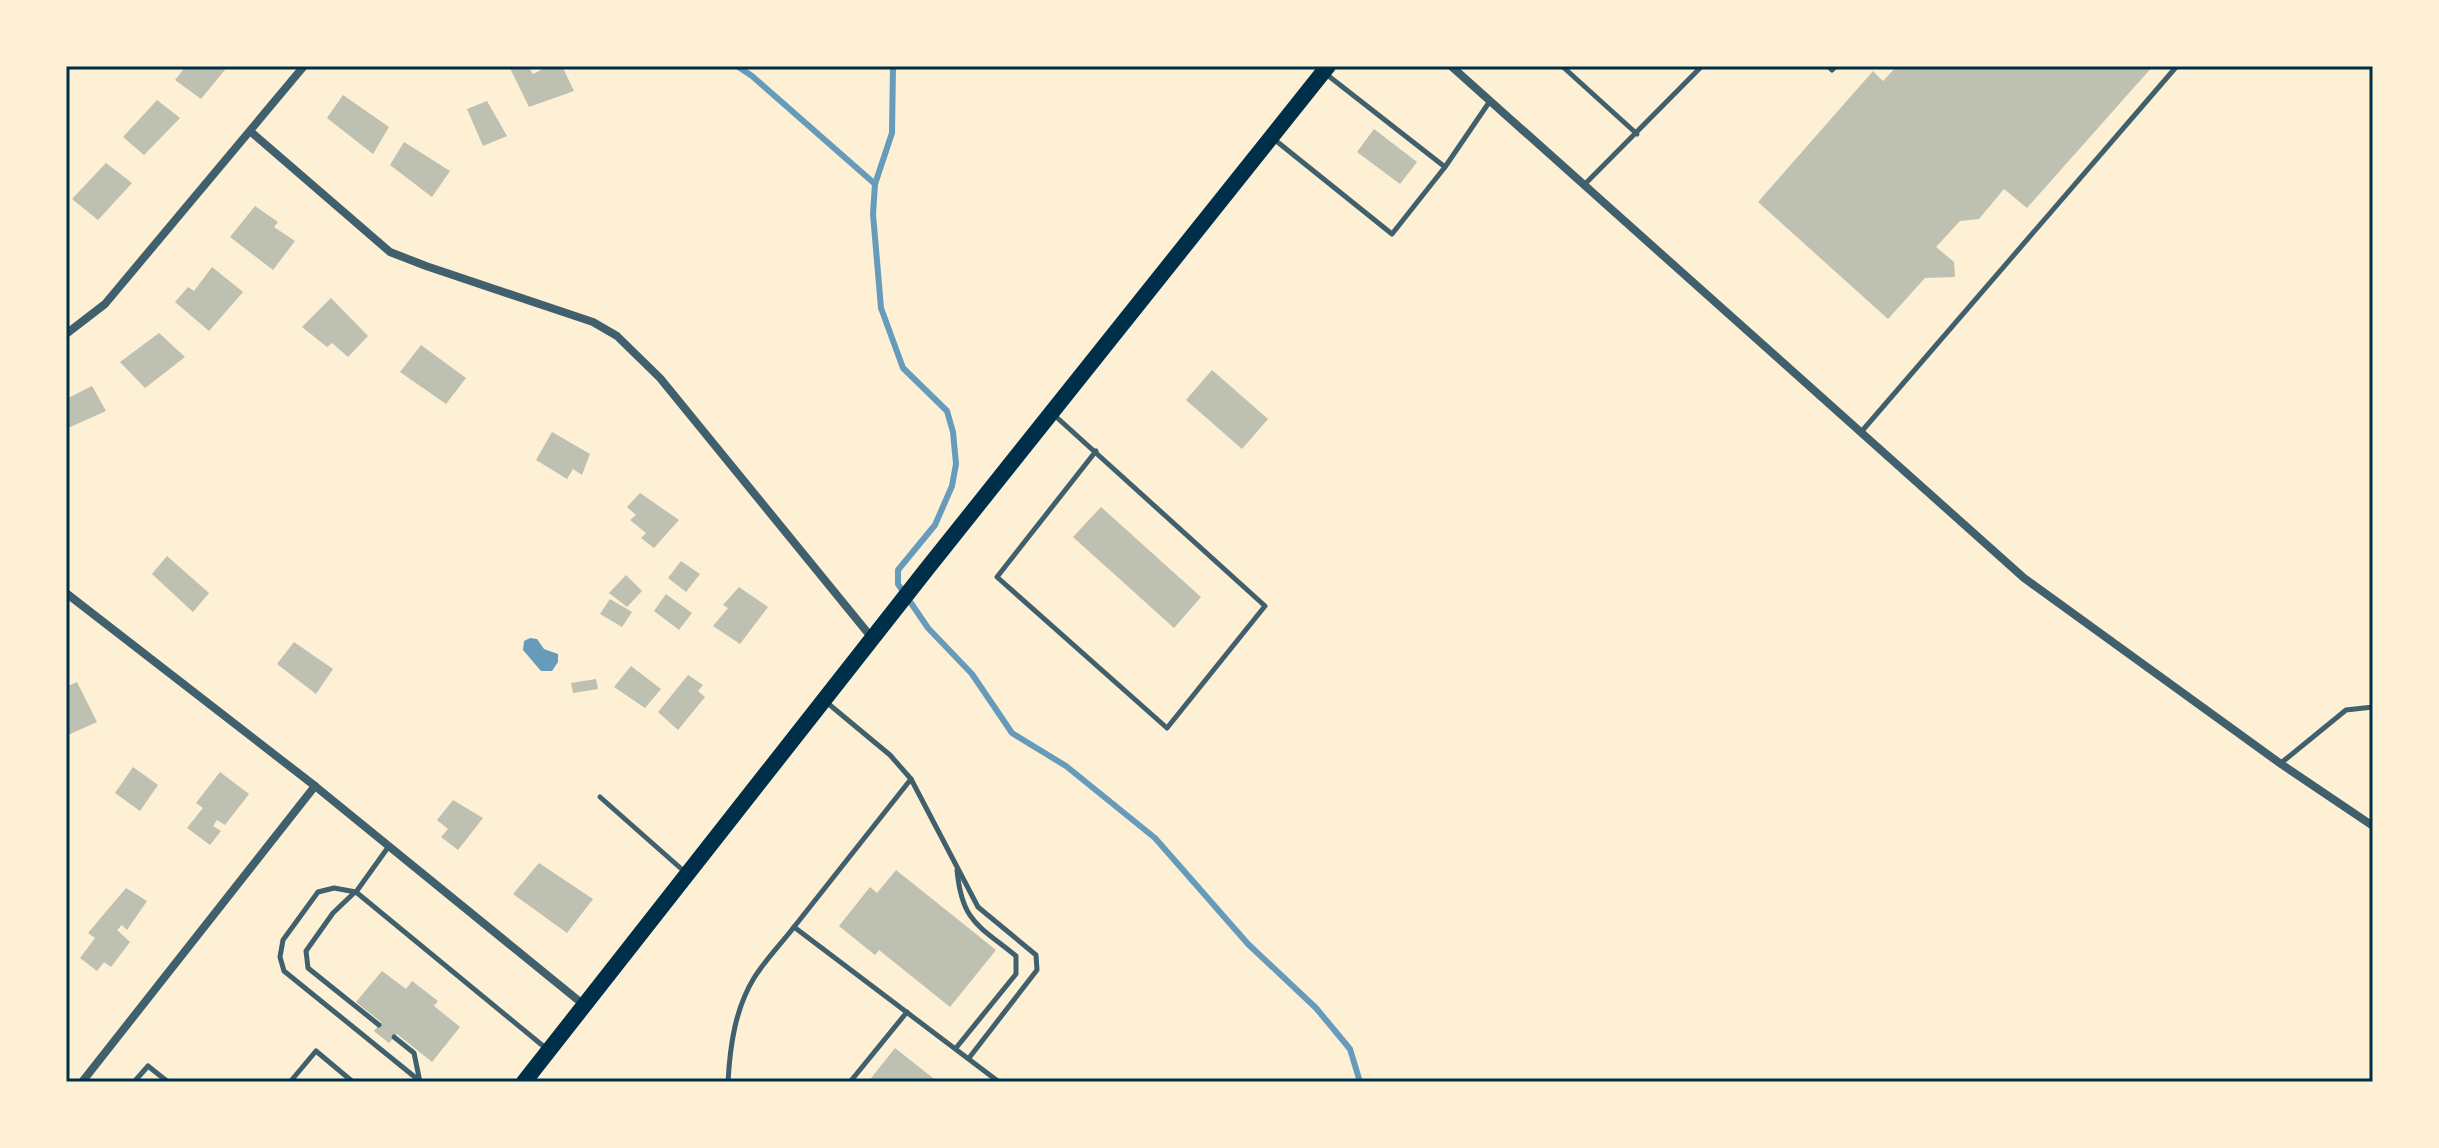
<svg xmlns="http://www.w3.org/2000/svg" width="2439" height="1148" font-family="'Exo 2',sans-serif">
  <rect width="100%" height="100%" fill="#fdf0d5"/>
  <polygon fill="#669bbc" points="530,638 537,639 544,649 558,654 558,662 552,671 541,671 523,650 524,641"/>
  <g fill="none" stroke-linecap="round" stroke-linejoin="round">
    <g stroke="#669bbc" stroke-width="6">
      <polyline points="737,66 752,76 875,184"/>
      <polyline points="893,66 892,133 875,184 873,214 881,308 903,368 947,411 953,432 956,464 952,486 935,525 898,570 898,584 928,628 972,674 1012,733 1066,766 1155,838 1248,944 1316,1008 1350,1049 1360,1082"/>
    </g>
  </g>
  <g fill="#bec0b2">
    <polygon points="186,66 228,66 201,99 175,80"/>
    <polygon points="509,66 528,66 533,74 549,66 562,66 574,91 529,107"/>
    <polygon points="1897,66 2153,66 2027,208 2004,189 1979,219 1960,221 1936,247 1954,262 1955,277 1925,278 1888,319 1758,202 1873,71 1883,81"/>
    <polygon points="343,95 389,127 373,154 327,118"/>
    <polygon points="157,100 180,118 144,155 123,137"/>
    <polygon points="487,101 507,136 483,146 467,109"/>
    <polygon points="1374,129 1417,162 1400,184 1357,152"/>
    <polygon points="404,142 450,171 432,197 390,165"/>
    <polygon points="106,163 132,183 98,220 72,199"/>
    <polygon points="255,206 278,222 274,227 295,241 273,270 230,237"/>
    <polygon points="212,267 243,292 209,331 175,302 188,287 194,291"/>
    <polygon points="331,298 368,336 348,357 332,343 327,347 302,327"/>
    <polygon points="159,333 185,357 145,388 120,362"/>
    <polygon points="421,345 466,378 446,404 400,372"/>
    <polygon points="1212,370 1268,419 1242,449 1186,400"/>
    <polygon points="92,386 106,411 66,429 66,399"/>
    <polygon points="552,432 590,454 582,475 573,469 567,479 536,460"/>
    <polygon points="640,493 679,520 654,548 641,538 646,533 630,520 636,515 627,507"/>
    <polygon points="1101,507 1201,597 1174,628 1073,537"/>
    <polygon points="167,556 209,593 193,612 152,574"/>
    <polygon points="681,561 700,574 686,592 668,578"/>
    <polygon points="626,575 642,591 627,607 609,593"/>
    <polygon points="739,587 768,607 740,644 713,626 728,608 723,605"/>
    <polygon points="666,594 692,613 679,630 654,611"/>
    <polygon points="610,599 632,612 622,627 600,614"/>
    <polygon points="294,642 333,669 316,694 277,664"/>
    <polygon points="631,666 661,689 645,708 614,687"/>
    <polygon points="688,675 703,685 698,691 705,697 678,730 658,712"/>
    <polygon points="596,679 598,689 573,693 571,683"/>
    <polygon points="77,682 97,722 68,735 66,687"/>
    <polygon points="133,767 158,785 140,811 115,793"/>
    <polygon points="220,772 249,794 225,825 217,820 213,826 221,831 210,845 187,828 203,808 196,803"/>
    <polygon points="453,800 483,818 458,850 441,837 448,829 437,820"/>
    <polygon points="539,863 593,899 567,933 513,894"/>
    <polygon points="896,870 996,950 950,1007 879,950 875,955 839,926 870,887 877,893"/>
    <polygon points="126,888 147,901 127,930 122,925 117,930 130,942 111,967 104,962 97,971 80,958 95,938 88,933"/>
    <polygon points="382,971 406,989 412,981 438,1001 434,1006 460,1027 432,1062 397,1034 389,1043 374,1031 381,1022 356,1002"/>
    <polygon points="895,1048 938,1082 868,1082"/>
  </g>
  <g fill="none" stroke-linecap="round" stroke-linejoin="round">
    <g stroke="#3f606c" stroke-width="5">
      <polyline points="1562,66 1637,134"/>
      <polyline points="1828,66 1832,70 1836,66"/>
      <polyline points="1326,74 1445,167"/>
      <polyline points="1275,140 1392,234 1445,167 1490,101"/>
      <polyline points="1585,184 1702,66"/>
      <polyline points="1053,414 1265,606 1167,728 997,577 1096,451"/>
      <polyline points="1862,431 2177,66"/>
      <polyline points="825,701 890,755 911,779 794,927 999,1082"/>
      <polyline points="2281,763 2346,710 2373,707"/>
      <polyline points="911,779 978,907 1036,955 1037,970 969,1058"/>
      <polyline points="600,797 686,873"/>
      <polyline points="389,846 356,892 548,1050"/>
      <polyline points="355,892 333,913 306,951 308,968 379,1025"/>
      <polyline points="356,892 334,888 318,892 283,940 280,957 284,971 421,1082"/>
      <polyline points="394,1037 414,1053 420,1082"/>
      <path d="M956,1048L1016,974V956C978,925 962,922 957,870"/>
      <polyline points="134,1082 148,1066 168,1082"/>
      <polyline points="290,1082 316,1051 353,1082"/>
      <path d="M728,1082C730,1046 735,1009 754,978C765,960 781,944 794,927"/>
      <polyline points="850,1082 907,1012"/>
    </g>
    <g stroke="#3f606c" stroke-width="8">
      <polyline points="1451,66 2024,578 2281,764 2373,826"/>
      <polyline points="250,131 390,252 426,266 593,322 617,336 660,378 872,638"/>
      <polyline points="66,334 105,304 304,66"/>
      <polyline points="66,593 315,786 584,1005"/>
      <polyline points="82,1082 315,786"/>
    </g>
    <polyline stroke="#003049" stroke-width="16" points="524,1082 926,570 1328,66"/>
  </g>
  <rect width="2439" height="1148" fill="none" stroke="#fdf0d5" stroke-width="136"/>
  <rect x="68" y="68" width="2303" height="1012" fill="none" stroke="#003049" stroke-width="3"/>
</svg>
